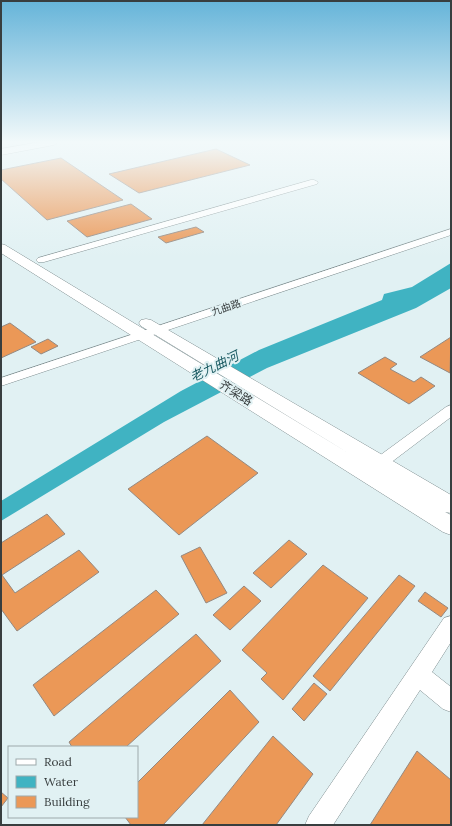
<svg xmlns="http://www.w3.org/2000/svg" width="452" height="826" font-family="Lora,'Noto Sans SC',serif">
  <rect width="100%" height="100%" fill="#e1f1f3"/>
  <polygon fill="#40b3c2" points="451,263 451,288 416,308 267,368 164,422 1,521 1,501 181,391 259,350 382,300 384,294 412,287"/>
  <g fill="#eb9857" stroke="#948981">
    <polygon points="216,149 250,165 139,193 109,174"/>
    <polygon points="61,158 123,200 47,220 1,179 1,170"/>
    <polygon points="131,204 152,219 87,237 67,221"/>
    <polygon points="196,227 204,232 166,243 158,237"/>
    <polygon points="10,323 36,342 1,358 1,327"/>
    <polygon points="451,337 450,373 420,357"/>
    <polygon points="48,339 58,346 41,354 31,347"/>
    <polygon points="385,357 397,364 390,369 414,382 421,377 435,386 409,404 358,373"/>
    <polygon points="207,436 258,473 179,535 128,489"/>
    <polygon points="47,514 65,534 2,575 15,593 79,550 99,572 17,631 1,609 1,543"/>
    <polygon points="289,540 307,554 271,588 253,573"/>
    <polygon points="200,547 227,593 206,603 181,556"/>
    <polygon points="323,565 368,598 283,700 261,679 267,673 242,650"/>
    <polygon points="399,575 415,586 330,691 313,676"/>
    <polygon points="244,586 261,601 230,630 213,615"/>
    <polygon points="156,590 179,614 54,716 33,685"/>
    <polygon points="425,592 448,608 441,617 418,601"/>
    <polygon points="196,634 221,661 126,747 72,747 69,742"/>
    <polygon points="314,683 327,694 304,721 292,709"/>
    <polygon points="230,690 259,722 163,825 131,825 125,817 137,817 137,783"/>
    <polygon points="273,736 313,774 276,825 202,825"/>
    <polygon points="417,751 451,780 451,825 370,825"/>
    <polygon points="1,792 8,798 1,807"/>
  </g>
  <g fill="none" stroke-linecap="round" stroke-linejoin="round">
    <defs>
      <g id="minor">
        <polygon points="311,180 314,180 318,182 317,184 44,262 38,262 36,260 38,258"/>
        <polygon points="451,229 451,235 1,386 1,378"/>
        <polygon points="451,405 451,417 385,467 380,469 375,467 372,463 375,459 446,407"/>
        <polygon points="451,616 451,642 432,672 451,687 451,712 443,709 420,690 333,825 305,825 309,816 444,618"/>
      </g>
      <g id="major">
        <polygon points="40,142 58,142 54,145 1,155 1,149"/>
        <polygon points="1,244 5,245 350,454 141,326 139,323 141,320 146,319 151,320 451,495 451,513 445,512 451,515 451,535 443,532 1,253"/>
      </g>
    </defs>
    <use href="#minor" stroke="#7e8d8f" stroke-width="1"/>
    <use href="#major" stroke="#7e8d8f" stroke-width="1"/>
    <use href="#minor" fill="#fff" fill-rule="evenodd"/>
    <use href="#major" fill="#fff" fill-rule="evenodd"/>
  </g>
  <linearGradient id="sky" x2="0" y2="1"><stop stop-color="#65b4d9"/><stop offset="0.55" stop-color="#f2f9fa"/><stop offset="1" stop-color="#f2f9fa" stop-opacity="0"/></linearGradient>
  <rect width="452" height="258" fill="url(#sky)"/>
  <g text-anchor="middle" stroke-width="4" stroke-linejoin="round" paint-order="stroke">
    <g font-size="10" fill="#383e3f" stroke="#e1f1f3">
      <text transform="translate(226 307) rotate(-19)" y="4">九曲路</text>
    </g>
    <g font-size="12" fill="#383e3f" stroke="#e1f1f3">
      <text transform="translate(236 393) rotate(32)" y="4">齐梁路</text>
    </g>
    <g font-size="13" font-style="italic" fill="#1a5a62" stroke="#e1f1f3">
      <text transform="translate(214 366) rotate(-26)" y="5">老九曲河</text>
    </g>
  </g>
  <rect width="452" height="826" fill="none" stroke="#383e3f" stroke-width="4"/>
  <rect x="8" y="746" width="130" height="72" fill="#e1f1f3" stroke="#9da9ab"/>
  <rect x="16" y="759" width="20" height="6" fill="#ffffff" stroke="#9da9ab"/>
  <text x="44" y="766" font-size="12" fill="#383e3f">Road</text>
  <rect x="16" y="776" width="20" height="12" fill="#40b3c2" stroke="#9da9ab"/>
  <text x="44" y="786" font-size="12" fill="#383e3f">Water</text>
  <rect x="16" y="796" width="20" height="12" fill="#eb9857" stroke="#9da9ab"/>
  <text x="44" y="806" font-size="12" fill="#383e3f">Building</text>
</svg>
